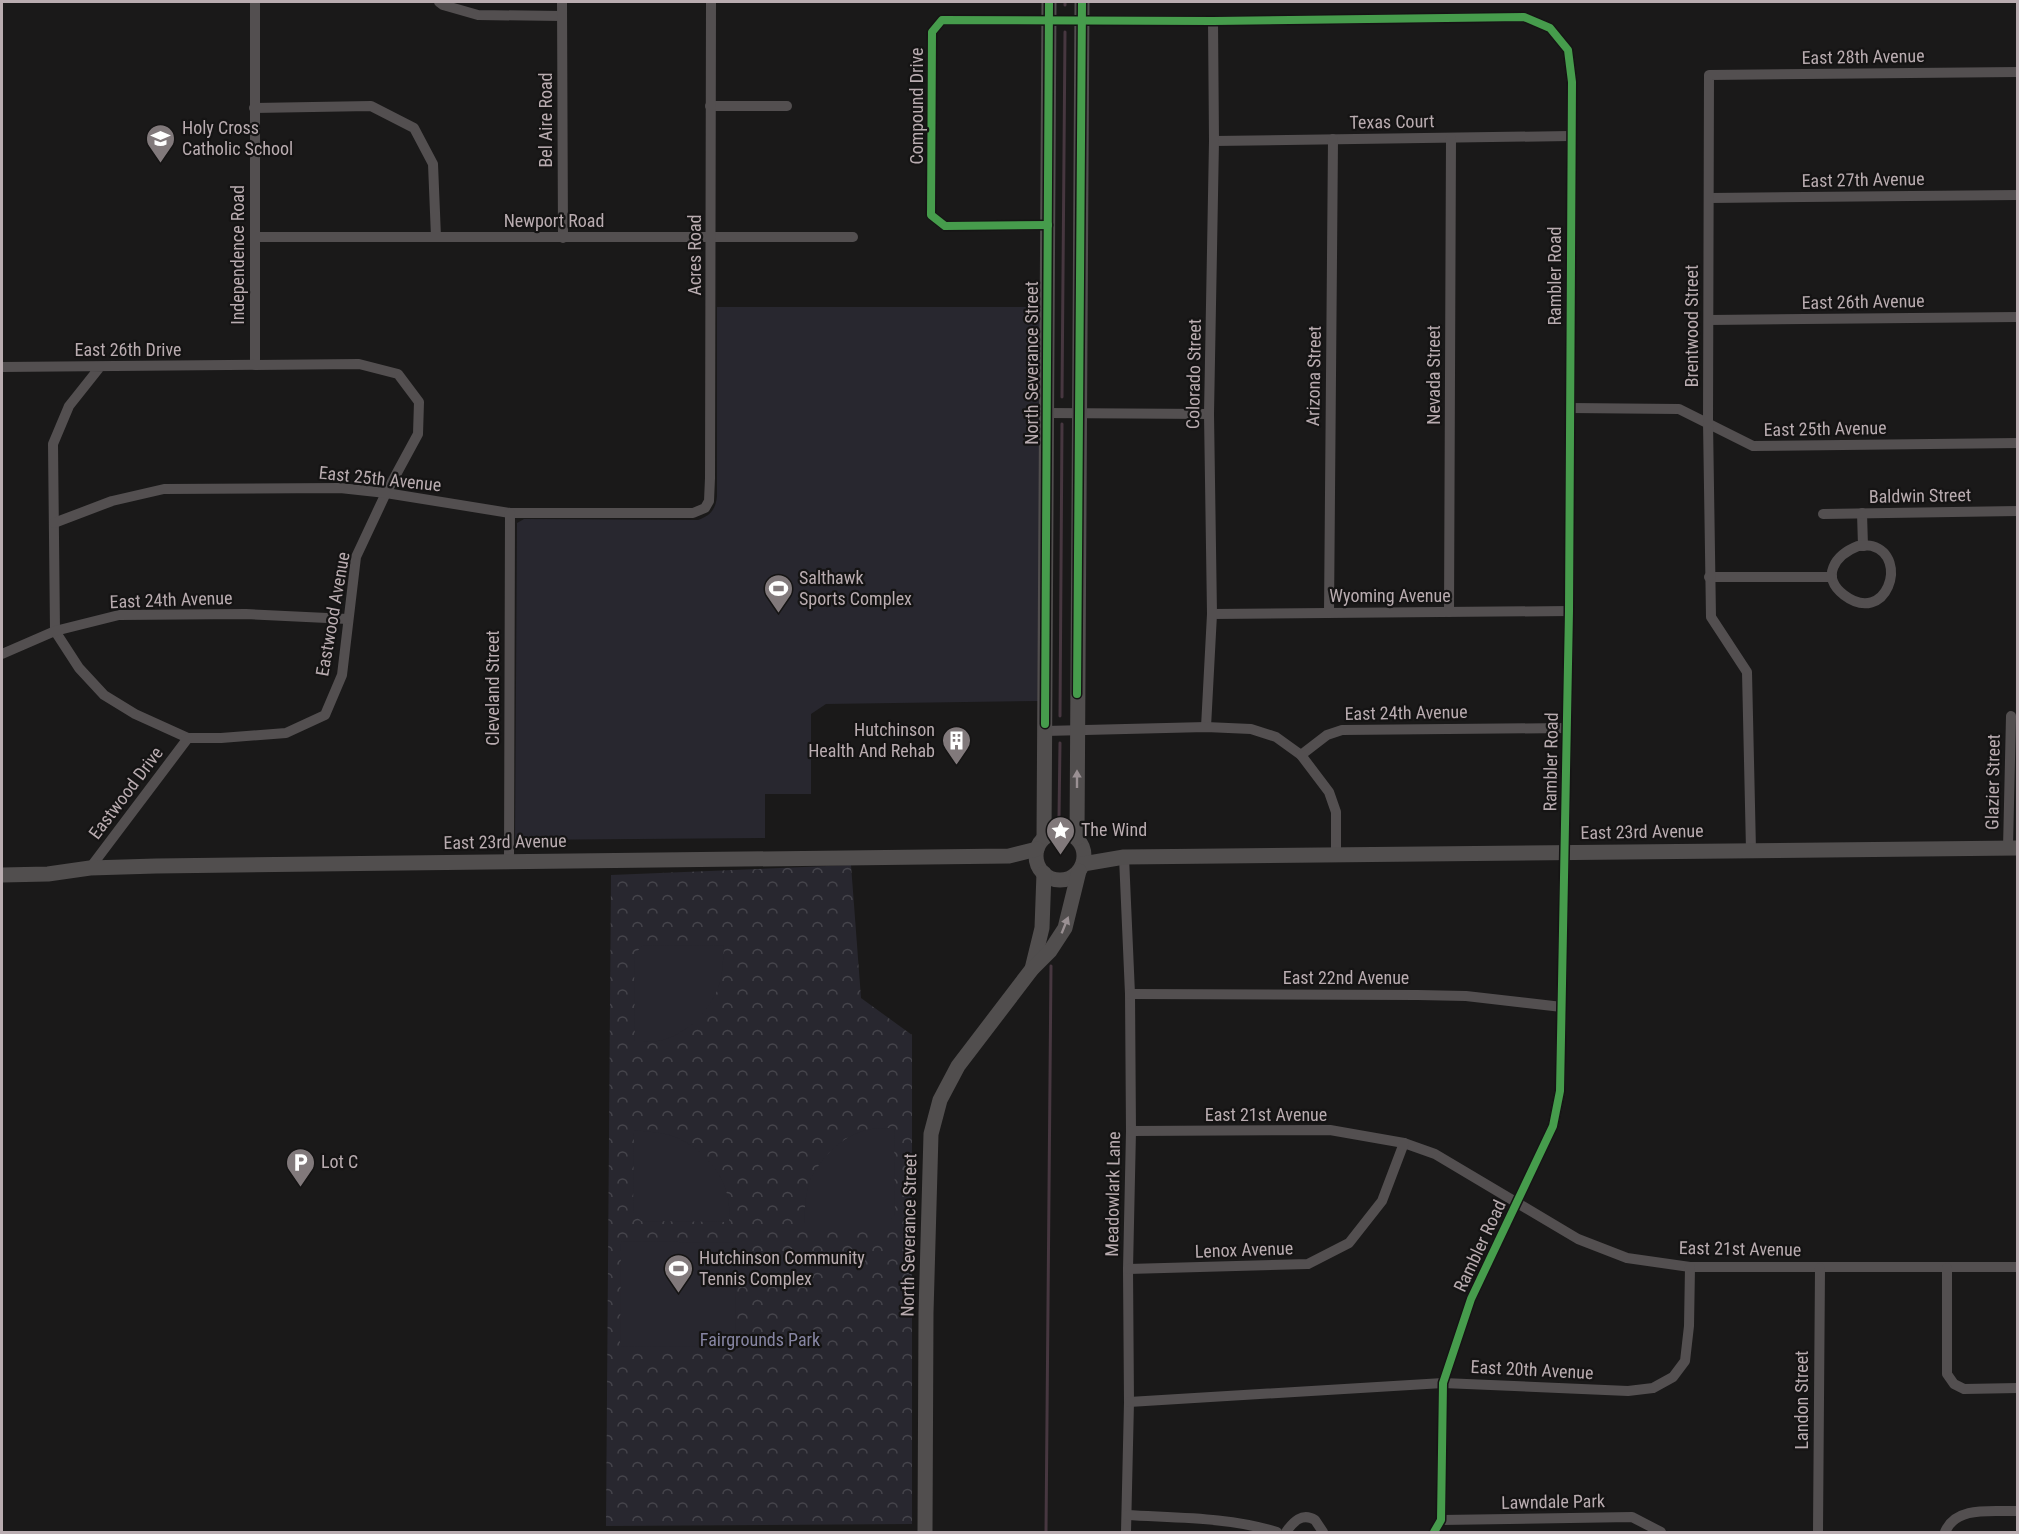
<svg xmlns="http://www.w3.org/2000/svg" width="2019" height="1534" font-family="'Roboto Condensed',sans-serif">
  <defs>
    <pattern id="forest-crowns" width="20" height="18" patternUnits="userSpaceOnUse" patternTransform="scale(1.5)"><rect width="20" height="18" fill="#28272f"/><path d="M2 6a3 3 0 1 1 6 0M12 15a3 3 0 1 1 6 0" fill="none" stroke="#45444b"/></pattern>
  </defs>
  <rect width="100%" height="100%" fill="#1a1919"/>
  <polygon fill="url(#forest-crowns)" points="851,865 861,998 912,1035 912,1524 606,1526 611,875"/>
  <g fill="#28272f">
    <path d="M717,307H1042L1040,701L826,704L811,714V794H765V838L515,840L517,523L524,519L698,520C710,516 716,509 717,496Z"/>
    <path d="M724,945C723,959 723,978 717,991C706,1014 687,1033 663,1040C654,1042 644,1042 635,1042L634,955L642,946Z"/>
    <path d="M894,1128L895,1215L886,1224H804C805,1210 805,1192 811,1178C823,1156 841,1137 866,1130C875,1128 885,1128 894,1128Z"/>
    <path d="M634,1130C648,1132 667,1132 680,1139C702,1150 721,1170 727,1194C730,1203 729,1213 729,1222L641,1221L633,1212Z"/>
    <polygon points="621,1241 736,1243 735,1347 620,1346"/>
  </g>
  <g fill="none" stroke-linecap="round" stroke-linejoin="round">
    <g stroke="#473740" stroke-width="3">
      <polyline points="1065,5 1065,2"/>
      <polyline points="1062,397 1065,32"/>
      <polyline points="1060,716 1062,424"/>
      <polyline points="1059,818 1060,743"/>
      <polyline points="1046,1532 1051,966"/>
    </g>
    <g stroke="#534f50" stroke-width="10">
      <polyline points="439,2 443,5 478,15 562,16"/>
      <polyline points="562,2 563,238"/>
      <polyline points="710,106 787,106"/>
      <polyline points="254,108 371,106 414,128 433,164 436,237"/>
      <polyline points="1214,141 1570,136"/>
      <polyline points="1710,198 2018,195"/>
      <polyline points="1048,225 945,226 931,215 932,32 942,20 1213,21 1524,17 1550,28 1568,50 1572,82 1569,611 1560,1091 1553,1126 1471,1299 1443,1383 1441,1520 1434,1532"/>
      <polyline points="255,237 853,237"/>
      <polyline points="1709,320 2018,317"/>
      <polyline points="255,365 255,2"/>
      <polyline points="2,367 359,364 398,374 419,402 418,434 386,493 356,557 342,675 325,715 286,733 221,738 188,738 135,714 104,695 79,668 55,631 53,444 69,406 100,367"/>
      <polyline points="1570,408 1679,409 1753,446 2018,443"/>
      <polyline points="1047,413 1209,414"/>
      <polyline points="1862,513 1863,546"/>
      <polyline points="1823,514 2018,511"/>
      <polyline points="54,523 112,501 164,489 340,488 386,493 510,513 693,513 705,508 709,501 710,478 711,2"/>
      <path d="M1858,546C1862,546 1868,545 1872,546C1910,557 1886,627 1844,595C1820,577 1835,555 1858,546Z"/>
      <polyline points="1709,577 1832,577"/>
      <polyline points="1449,612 1451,138"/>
      <polyline points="1329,613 1333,139"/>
      <polyline points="1212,614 1569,611"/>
      <polyline points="2,654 55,631 119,615 246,614 348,619"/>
      <polyline points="1206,727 1212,614 1209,414 1214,141 1213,21"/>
      <polyline points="1045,731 1206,727 1251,729 1276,737 1301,755 1327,735 1342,730 1567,728"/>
      <polyline points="1301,755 1329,792 1336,812 1336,855"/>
      <polyline points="2008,848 2011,716"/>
      <polyline points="1751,850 1747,672 1711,617 1708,422 1709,75 2018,72"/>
      <polyline points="1124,857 1130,994 1131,1131 1128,1269 1129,1402 1126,1532"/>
      <polyline points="509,862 510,513"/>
      <polyline points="90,868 188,738"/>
      <polyline points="1130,994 1418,995 1466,996 1562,1007"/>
      <polyline points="1131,1131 1330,1130 1404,1143 1435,1154 1578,1239 1627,1258 1690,1267 2018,1267"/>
      <polyline points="1947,1268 1947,1374 1954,1384 1964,1389 2018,1388"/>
      <polyline points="1128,1269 1308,1264 1349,1243 1382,1201 1404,1143"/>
      <polyline points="1129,1402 1443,1383 1628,1391 1653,1388 1673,1377 1685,1361 1689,1326 1690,1267"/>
      <path d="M1127,1515C1177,1518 1229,1517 1277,1532"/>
      <polyline points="1441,1520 1632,1517 1661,1532"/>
      <path d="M1286,1532C1293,1522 1302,1512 1315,1520L1323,1532"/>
      <polyline points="1818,1532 1820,1268"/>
      <path d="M1945,1532C1956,1505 1993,1512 2018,1511"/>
    </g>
    <g stroke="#514e4e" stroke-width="15">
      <circle cx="1060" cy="856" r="24"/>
      <polyline points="1044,838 1049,2"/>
      <polyline points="1077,838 1082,2"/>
      <polyline points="1083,864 1124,857 2018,848"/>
      <polyline points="2,875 48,874 90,868 156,866 1009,856 1037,849"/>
      <polyline points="1032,969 1042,928 1044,873"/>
      <polyline points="925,1532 926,1313 931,1134 940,1100 958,1066 1032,969 1050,951 1065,928 1079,871"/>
    </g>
    <defs>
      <g id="cycleway">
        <polyline points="1048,225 945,226 931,215 932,32 942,20 1213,21 1524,17 1550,28 1568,50 1572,82 1569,611 1560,1091 1553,1126 1471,1299 1443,1383 1441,1520 1434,1532"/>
        <polyline points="1077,694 1082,2"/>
        <polyline points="1045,724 1049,2"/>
      </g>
    </defs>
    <use href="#cycleway" stroke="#151414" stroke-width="11"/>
    <use href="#cycleway" stroke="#469c4c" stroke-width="8"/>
  </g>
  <defs><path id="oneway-solid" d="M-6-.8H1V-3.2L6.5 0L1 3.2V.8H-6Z" transform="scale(1.5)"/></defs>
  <g fill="#9a9093">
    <use href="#oneway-solid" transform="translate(1077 779) rotate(-90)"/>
    <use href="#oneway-solid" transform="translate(1065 925) rotate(-68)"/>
  </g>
  <defs>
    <symbol id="school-pin" viewBox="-11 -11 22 30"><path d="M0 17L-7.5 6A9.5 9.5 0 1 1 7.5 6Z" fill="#81797b" stroke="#151414"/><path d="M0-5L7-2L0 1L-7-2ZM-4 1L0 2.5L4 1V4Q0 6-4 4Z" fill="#fff"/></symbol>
    <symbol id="stadium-pin" viewBox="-11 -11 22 30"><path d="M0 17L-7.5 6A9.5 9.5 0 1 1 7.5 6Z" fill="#81797b" stroke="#151414"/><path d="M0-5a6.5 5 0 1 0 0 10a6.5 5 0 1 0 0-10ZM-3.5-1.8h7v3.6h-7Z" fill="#fff"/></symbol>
    <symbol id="building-pin" viewBox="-11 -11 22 30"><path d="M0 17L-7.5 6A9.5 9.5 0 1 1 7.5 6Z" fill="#81797b" stroke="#151414"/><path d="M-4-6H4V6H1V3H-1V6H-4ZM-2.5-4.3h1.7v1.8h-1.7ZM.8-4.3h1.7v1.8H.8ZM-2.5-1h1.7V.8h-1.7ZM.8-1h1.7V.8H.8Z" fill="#fff"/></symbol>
    <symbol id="sight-pin" viewBox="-11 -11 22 30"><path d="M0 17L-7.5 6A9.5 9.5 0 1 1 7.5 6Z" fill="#81797b" stroke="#151414"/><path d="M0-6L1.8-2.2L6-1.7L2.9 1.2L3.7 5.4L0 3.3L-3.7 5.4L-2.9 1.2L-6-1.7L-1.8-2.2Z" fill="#fff"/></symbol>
    <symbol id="parking-pin" viewBox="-11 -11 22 30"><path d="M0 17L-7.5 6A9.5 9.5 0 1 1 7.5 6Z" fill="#81797b" stroke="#151414"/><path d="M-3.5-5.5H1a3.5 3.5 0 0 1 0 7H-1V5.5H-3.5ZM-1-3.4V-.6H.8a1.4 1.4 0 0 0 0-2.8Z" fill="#fff"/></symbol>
  </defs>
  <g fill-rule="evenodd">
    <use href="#school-pin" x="144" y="122" width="33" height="45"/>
    <use href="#stadium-pin" x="762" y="572" width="33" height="45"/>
    <use href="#building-pin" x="940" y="724" width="33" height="45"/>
    <use href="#sight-pin" x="1044" y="814" width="33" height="45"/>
    <use href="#parking-pin" x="284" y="1146" width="33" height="45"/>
    <use href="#stadium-pin" x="662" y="1252" width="33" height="45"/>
  </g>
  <g text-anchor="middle" stroke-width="4.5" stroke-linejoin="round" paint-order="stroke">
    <g font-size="18" fill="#b9acb0" stroke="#151414">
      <text transform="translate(1863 57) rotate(-1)" y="6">East 28th Avenue</text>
      <text transform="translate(917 106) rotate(-90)" y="6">Compound Drive</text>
      <text transform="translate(546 120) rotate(-90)" y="6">Bel Aire Road</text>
      <text transform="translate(1392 122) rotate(-1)" y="6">Texas Court</text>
      <text transform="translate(1863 180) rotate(-1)" y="6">East 27th Avenue</text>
      <text x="554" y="227">Newport Road</text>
      <text transform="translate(238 255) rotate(-90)" y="6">Independence Road</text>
      <text transform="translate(695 255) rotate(-90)" y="6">Acres Road</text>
      <text transform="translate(1555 276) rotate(-90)" y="6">Rambler Road</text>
      <text transform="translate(1863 302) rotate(-1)" y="6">East 26th Avenue</text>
      <text transform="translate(1692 326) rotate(-90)" y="6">Brentwood Street</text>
      <text x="128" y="356">East 26th Drive</text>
      <text transform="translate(1032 363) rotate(-90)" y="6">North Severance Street</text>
      <text transform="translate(1194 374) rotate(-89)" y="6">Colorado Street</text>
      <text transform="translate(1434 375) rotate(-90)" y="6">Nevada Street</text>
      <text transform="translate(1314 376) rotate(-89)" y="6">Arizona Street</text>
      <text transform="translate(1825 429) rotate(-1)" y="6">East 25th Avenue</text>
      <text transform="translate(380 479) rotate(6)" y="6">East 25th Avenue</text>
      <text transform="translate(1920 496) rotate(-1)" y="6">Baldwin Street</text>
      <text x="1390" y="602">Wyoming Avenue</text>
      <text transform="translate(171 600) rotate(-2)" y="6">East 24th Avenue</text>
      <text transform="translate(333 614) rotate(-80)" y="6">Eastwood Avenue</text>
      <text transform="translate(493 688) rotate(-90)" y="6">Cleveland Street</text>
      <text transform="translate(1406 713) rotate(-1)" y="6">East 24th Avenue</text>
      <text transform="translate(1551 762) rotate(-89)" y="6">Rambler Road</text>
      <text transform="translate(1993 782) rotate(-89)" y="6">Glazier Street</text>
      <text transform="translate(126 793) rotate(-53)" y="6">Eastwood Drive</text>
      <text transform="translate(1642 832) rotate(-1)" y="6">East 23rd Avenue</text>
      <text transform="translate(505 842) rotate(-1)" y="6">East 23rd Avenue</text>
      <text x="1346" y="984">East 22nd Avenue</text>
      <text x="1266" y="1121">East 21st Avenue</text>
      <text transform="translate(1113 1194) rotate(-89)" y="6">Meadowlark Lane</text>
      <text transform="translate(909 1235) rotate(-89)" y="6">North Severance Street</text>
      <text transform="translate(1480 1246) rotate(-65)" y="6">Rambler Road</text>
      <text transform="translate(1740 1249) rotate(1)" y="6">East 21st Avenue</text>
      <text transform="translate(1244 1250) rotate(-2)" y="6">Lenox Avenue</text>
      <text transform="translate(1532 1370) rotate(3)" y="6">East 20th Avenue</text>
      <text transform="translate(1802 1400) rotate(-90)" y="6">Landon Street</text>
      <text transform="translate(1553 1502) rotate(-1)" y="6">Lawndale Park</text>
    </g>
    <g font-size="18" fill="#b9acb0" stroke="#151414" text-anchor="start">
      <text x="182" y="134">Holy Cross<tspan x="182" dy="21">Catholic School</tspan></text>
      <text x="799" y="584">Salthawk<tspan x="799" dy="21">Sports Complex</tspan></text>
      <text x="935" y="736" text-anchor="end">Hutchinson<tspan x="935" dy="21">Health And Rehab</tspan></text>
      <text x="1081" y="836">The Wind</text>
      <text x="321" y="1168">Lot C</text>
      <text x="699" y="1264">Hutchinson Community<tspan x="699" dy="21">Tennis Complex</tspan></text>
    </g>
    <g font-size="18" fill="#8685a2" stroke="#151414">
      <text x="760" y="1346">Fairgrounds Park</text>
    </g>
  </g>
  <rect width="2019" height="1534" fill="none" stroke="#b9acb0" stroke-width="6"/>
</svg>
